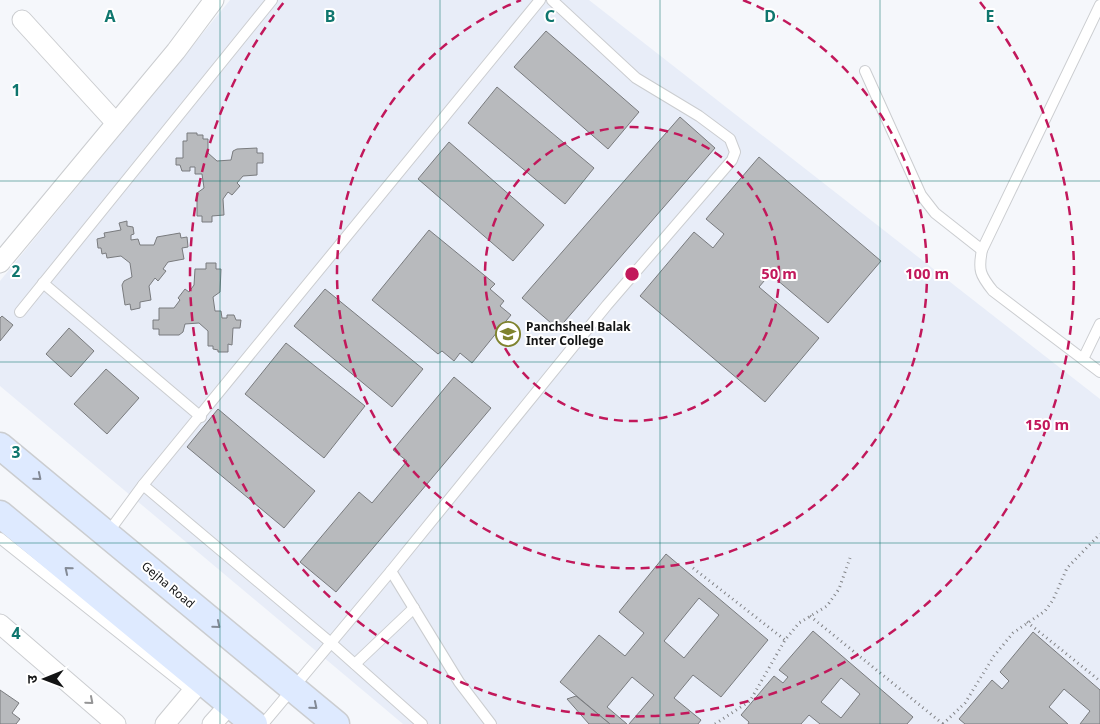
<svg xmlns="http://www.w3.org/2000/svg" width="1100" height="724" font-family="Georgia,'Noto Sans Devanagari',serif">
  <rect width="100%" height="100%" fill="#f5f7fb"/>
  <polygon fill="#e8edf8" points="230,0 589,0 1100,399 1100,724 403,724 0,386 0,281"/>
  <g fill="#b8babd" stroke="#797b7e" fill-rule="evenodd">
    <polygon points="546,31 639,112 608,149 514,67"/>
    <polygon points="497,87 594,168 565,204 468,123"/>
    <polygon points="680,117 715,148 558,329 522,298"/>
    <polygon points="187,133 197,133 197,135 203,135 203,139 208,139 208,153 217,161 231,160 233,151 237,149 257,148 257,153 263,153 263,163 257,163 257,175 243,176 237,183 240,186 232,195 228,192 223,199 224,215 212,216 212,222 202,222 202,216 197,216 197,193 204,188 202,174 195,174 195,167 190,167 190,171 182,171 180,165 176,165 176,158 183,158 183,141 187,141"/>
    <polygon points="449,142 544,225 513,261 418,179"/>
    <polygon points="759,157 881,261 828,323 770,274 759,287 819,338 765,402 640,296 694,232 713,248 724,234 706,219"/>
    <polygon points="127,221 127,226 133,227 134,234 131,235 131,240 138,239 140,245 154,245 157,237 180,233 181,238 187,237 188,247 182,248 184,259 168,262 163,269 166,271 158,281 155,278 149,286 151,300 140,302 140,308 131,310 130,304 125,305 122,285 124,281 132,277 130,263 121,256 107,258 106,253 102,254 101,248 98,248 97,239 105,237 104,233 121,230 119,223"/>
    <polygon points="429,230 495,284 490,289 504,301 500,306 511,315 472,363 460,353 454,361 442,351 438,354 372,300"/>
    <polygon points="206,263 216,263 216,269 221,269 220,292 213,297 215,311 221,311 222,318 227,318 227,315 234,315 236,320 241,320 240,328 233,328 232,345 228,344 228,352 218,352 218,350 213,349 213,346 208,346 208,331 199,323 185,324 183,332 179,335 159,335 159,329 153,329 153,320 159,320 159,308 174,308 180,300 178,298 185,289 189,292 194,285 195,269 206,269"/>
    <polygon points="325,289 423,369 392,407 294,326"/>
    <polygon points="2,316 13,325 0,341 0,318"/>
    <polygon points="69,328 94,351 71,377 46,354"/>
    <polygon points="286,343 365,406 324,458 245,394"/>
    <polygon points="106,369 139,398 107,434 74,404"/>
    <polygon points="454,377 491,408 336,592 300,562 359,492 372,503 407,461 393,450"/>
    <polygon points="218,409 315,491 284,528 187,447"/>
    <path d="M666,554L768,640L721,697L693,675L674,698L701,720L698,724H629L654,695L632,677L607,707L627,724H610L560,682L599,635L625,656L644,633L619,612ZM699,598L719,615L684,658L664,641Z"/>
    <path d="M813,631L913,717L907,724H820L809,715L801,724H748L749,722L741,715L774,676L783,683L788,677L779,670ZM841,678L860,694L841,718L821,702Z"/>
    <polygon points="1033,632 1100,690 1100,724 1080,724 1090,711 1064,689 1049,707 1068,724 965,724 959,719 992,680 1002,689 1009,681 1000,672"/>
    <polygon points="0,690 19,703 12,713 20,719 16,724 0,724"/>
    <polygon points="576,696 610,724 589,724 567,699"/>
  </g>
  <g fill="none" stroke-linecap="round" stroke-linejoin="round">
    <defs>
      <g id="lane">
        <path d="M1100,5L982,250C978,270 980,275 993,291L1100,372"/>
        <polyline points="865,71 921,195 935,213 982,250"/>
        <polyline points="43,283 201,417"/>
        <polyline points="20,312 272,0"/>
        <polyline points="1083,359 1100,324"/>
        <polyline points="143,485 331,643 422,724"/>
        <polyline points="107,534 143,485 540,0"/>
        <polyline points="0,538 192,691"/>
        <polyline points="391,571 459,682 491,724"/>
        <polyline points="355,664 414,608"/>
        <polyline points="263,724 391,571 607,305 732,160 735,152 730,139 699,116 636,78 552,0"/>
      </g>
      <g id="street">
        <polyline points="22,20 116,123"/>
        <polyline points="0,263 176,51 214,0"/>
        <polyline points="0,624 116,724"/>
        <polyline points="165,724 201,681"/>
        <polyline points="212,724 230,704"/>
      </g>
      <g id="secondary">
        <polyline points="0,446 336,724"/>
        <polyline points="0,514 254,724"/>
      </g>
    </defs>
    <use href="#lane" stroke="#cbcdd0" stroke-width="12"/>
    <use href="#street" stroke="#cbcdd0" stroke-width="21"/>
    <use href="#secondary" stroke="#cbcdd0" stroke-width="29"/>
    <g stroke="#828386" stroke-width="3" stroke-dasharray="1 4" stroke-linecap="butt">
      <polyline points="693,568 785,640"/>
      <polyline points="810,616 943,724"/>
      <polyline points="1027,622 1100,681"/>
      <polyline points="715,724 750,701 785,640 799,623 827,606 839,589 850,558"/>
      <polyline points="943,724 965,703 994,656 1013,633 1045,611 1053,600 1067,568 1100,534"/>
    </g>
    <use href="#lane" stroke="#fff" stroke-width="10"/>
    <use href="#street" stroke="#fff" stroke-width="19"/>
    <use href="#secondary" stroke="#deeaff" stroke-width="26"/>
  </g>
  <defs><path id="oneway-chevron" d="M-2-3.5L2.5 0L-2 3.5" fill="none" stroke-width="1.6" stroke-linecap="round" stroke-linejoin="round" transform="scale(1.25)"/></defs>
  <g stroke="#838a96">
    <use href="#oneway-chevron" transform="translate(38 477) rotate(40)"/>
    <use href="#oneway-chevron" transform="translate(68 570) rotate(-140)"/>
    <use href="#oneway-chevron" transform="translate(217 625) rotate(40)"/>
    <use href="#oneway-chevron" transform="translate(314 706) rotate(40)"/>
  </g>
  <use stroke="#959596" href="#oneway-chevron" transform="translate(90 701) rotate(41)"/>
  <path fill="none" stroke="#0f766e" stroke-width="1" stroke-opacity="0.55" d="M220,0V724M440,0V724M660,0V724M880,0V724M0,181H1100M0,362H1100M0,543H1100"/>
  <g fill="none" stroke="#c2185b" stroke-width="2.5" stroke-dasharray="9 6">
    <circle cx="632" cy="274" r="147"/>
    <path d="M743 0A295 295 0 1 1 521 0"/>
    <path d="M980 2A442 442 0 1 1 284 2"/>
  </g>
  <defs>
    <symbol id="university-ring" viewBox="-11 -11 22 22"><circle r="9.5" fill="#fff" stroke="#7f832e" stroke-width="1.5"/><path d="M0-5L7-2L0 1L-7-2ZM-4 1L0 2.5L4 1V4Q0 6-4 4Z" fill="#7f832e"/></symbol>
  </defs>
  <g fill-rule="evenodd">
    <use href="#university-ring" x="494" y="320" width="28" height="28"/>
  </g>
  <g text-anchor="middle" stroke-width="4" stroke-linejoin="round" paint-order="stroke">
    <g font-size="12" font-weight="bold" fill="#131415" stroke="#fff" text-anchor="start">
      <text x="526" y="331">Panchsheel Balak<tspan x="526" dy="14">Inter College</tspan></text>
    </g>
    <g font-size="12" fill="#131415" stroke="#fff">
      <text transform="translate(168 585) rotate(40)" y="4">Gejha Road</text>
    </g>
  </g>
  <g font-size="16" text-anchor="middle" font-weight="bold" fill="#0f766e" stroke="#fff" stroke-width="4" stroke-linejoin="round" paint-order="stroke">
    <text x="110" y="22">A</text>
    <text x="330" y="22">B</text>
    <text x="550" y="22">C</text>
    <text x="770" y="22">D</text>
    <text x="990" y="22">E</text>
    <text x="16" y="96">1</text>
    <text x="16" y="277">2</text>
    <text x="16" y="458">3</text>
    <text x="16" y="639">4</text>
  </g>
  <circle cx="632" cy="274" r="8" fill="#c2185b" stroke="#fff" stroke-width="2.5"/>
  <g font-size="15" text-anchor="middle" font-weight="bold" fill="#c2185b" stroke="#fff" stroke-width="4" stroke-linejoin="round" paint-order="stroke">
    <text x="779" y="279">50 m</text>
    <text x="927" y="279">100 m</text>
    <text x="1047" y="430">150 m</text>
  </g>
  <g transform="translate(45 679) rotate(269)" stroke="#ffffff" stroke-width="4" paint-order="stroke">
  <path d="M0-4L9 19L0 12L-9 19Z" fill="#131415"/>
  <text y="-8" font-size="14" font-weight="bold" text-anchor="middle" fill="#131415">उ</text>
  </g>
</svg>
